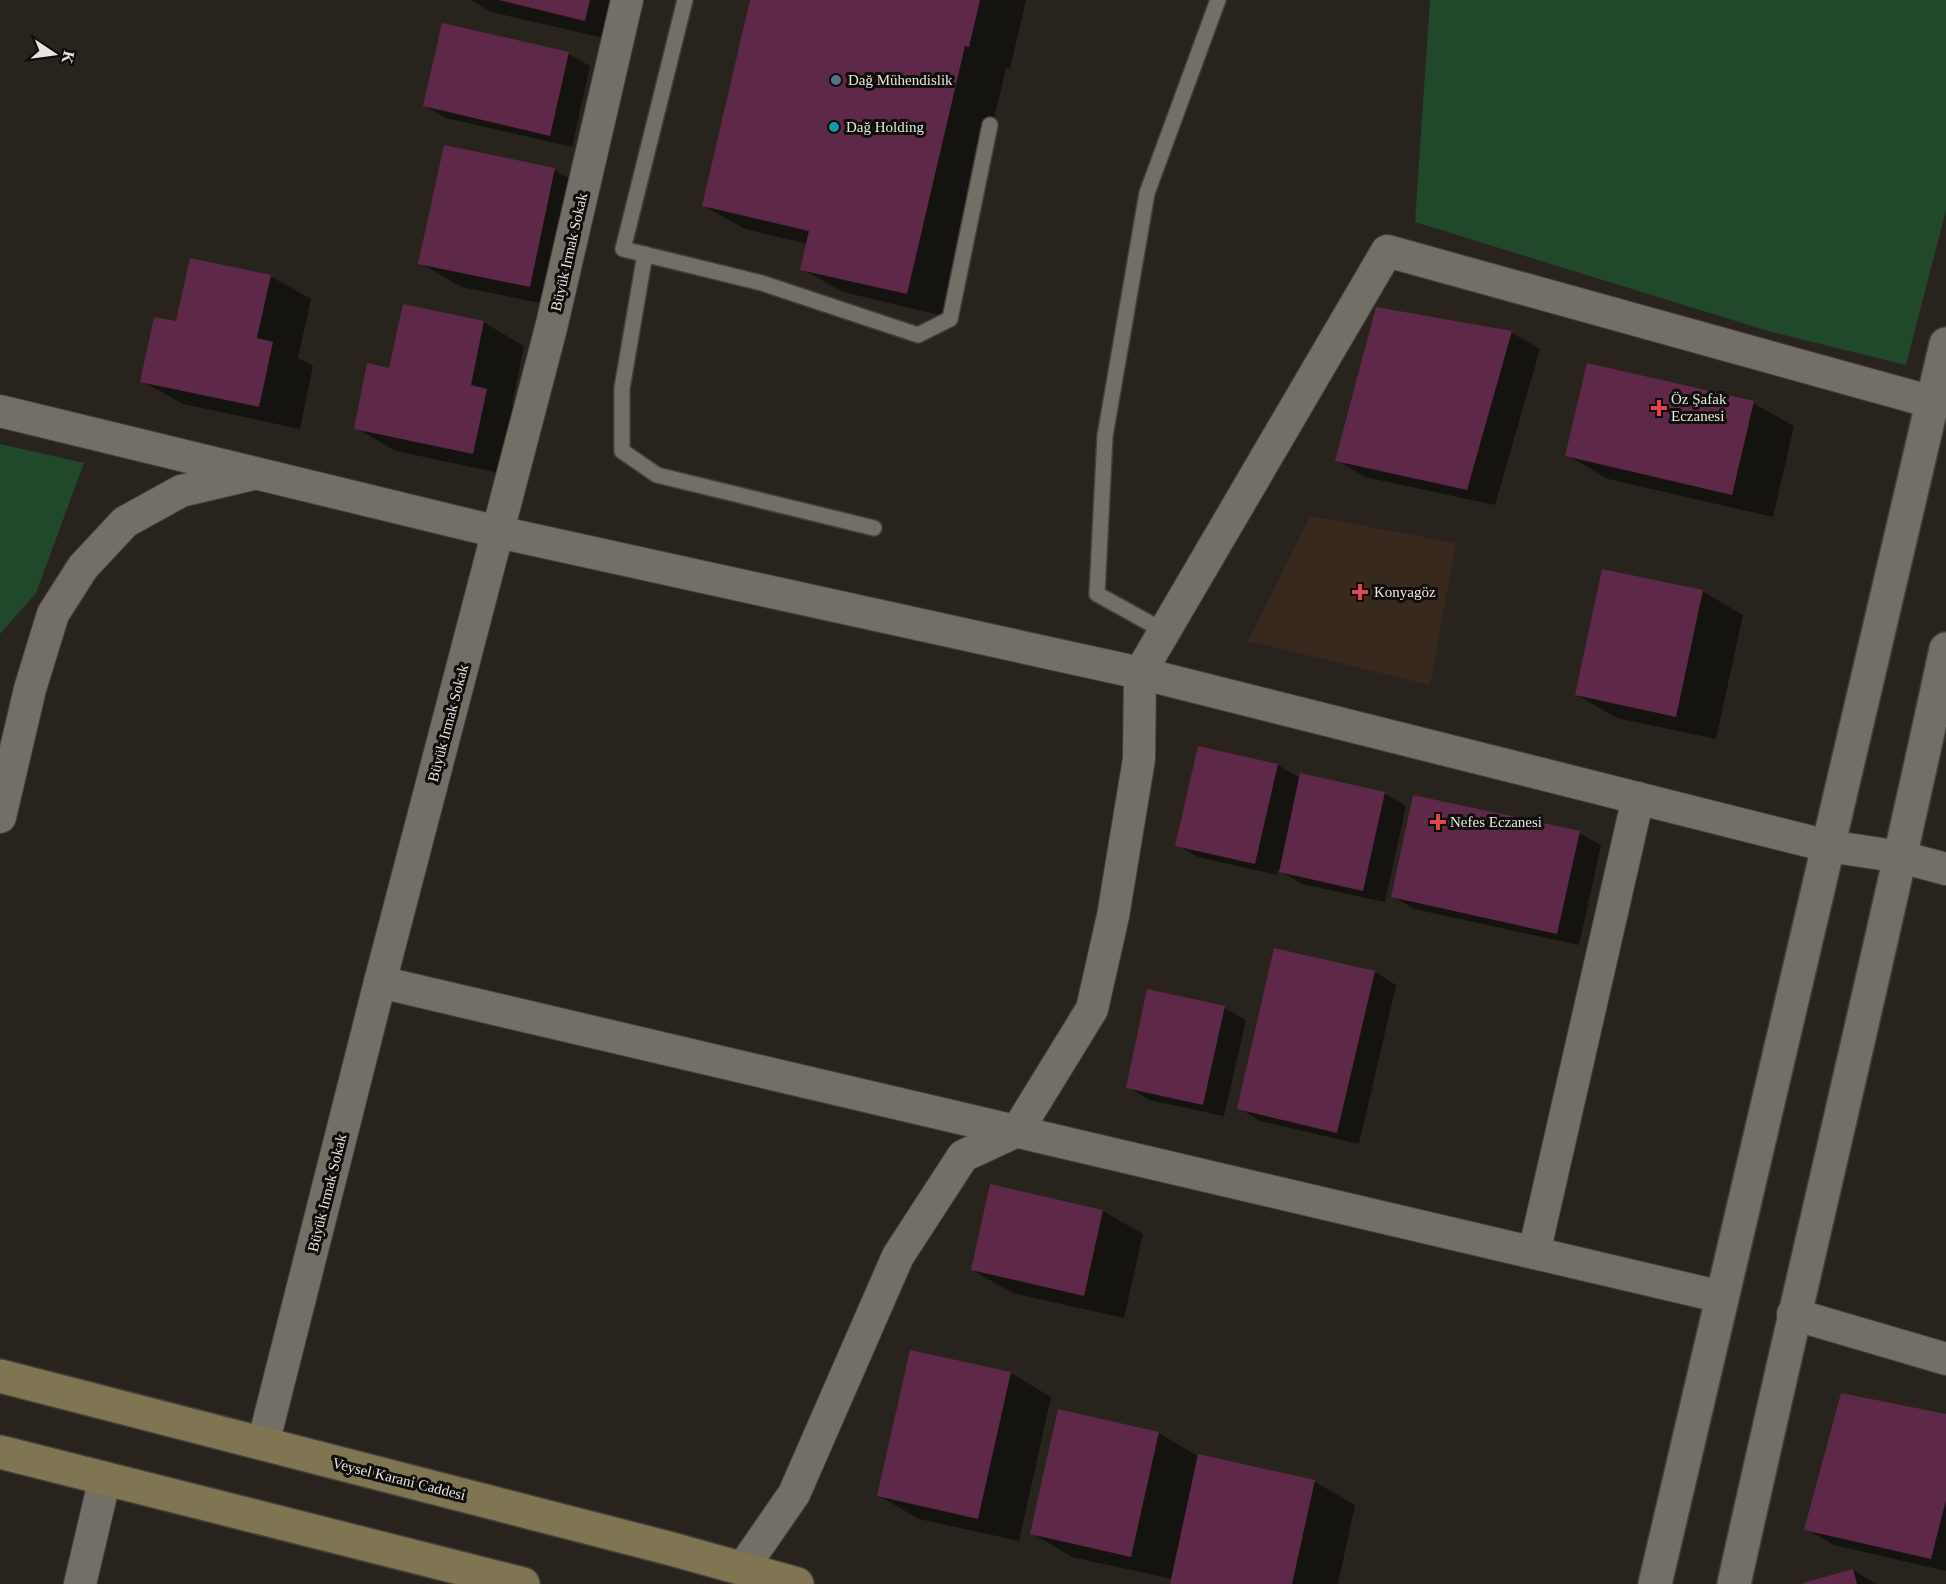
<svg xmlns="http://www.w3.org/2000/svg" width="1946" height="1584" font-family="Georgia,serif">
  <rect width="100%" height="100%" fill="#28241d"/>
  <polygon fill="#38281e" points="1310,516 1456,543 1430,685 1248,641"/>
  <g fill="#21482a">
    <polygon points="1430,0 1946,0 1946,210 1906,365 1768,331 1415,222"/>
    <polygon points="0,444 84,463 36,593 0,634"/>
  </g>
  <g fill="#0007">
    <polygon points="471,0 636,0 626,43 491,12"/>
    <polygon points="752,0 1026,0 1010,69 1006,68 948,317 843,292 802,269 808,244 745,229 704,206"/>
    <polygon points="443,25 569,54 590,66 572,147 446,118 424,105"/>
    <polygon points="554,170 595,193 571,309 461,287 420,263"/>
    <polygon points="270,276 311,299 298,358 313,366 300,429 183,404 142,381 177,323"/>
    <polygon points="1377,308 1512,333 1540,349 1495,505 1365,477 1337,460"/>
    <polygon points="483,322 524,346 512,405 527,413 514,476 396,451 356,428"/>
    <polygon points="1753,403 1794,426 1773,517 1608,479 1567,455"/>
    <polygon points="1702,591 1743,615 1716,739 1617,718 1577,695"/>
    <polygon points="1278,765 1300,778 1384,793 1406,806 1385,902 1302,884 1278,870 1277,875 1198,857 1177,845"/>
    <polygon points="1579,833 1601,845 1579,945 1414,909 1393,896"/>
    <polygon points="1375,972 1396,985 1359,1144 1260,1121 1239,1108"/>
    <polygon points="1224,1008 1246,1020 1224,1116 1149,1100 1128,1087"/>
    <polygon points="1103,1211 1143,1234 1124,1318 1013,1293 972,1270"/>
    <polygon points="1011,1373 1051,1397 1019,1541 919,1519 879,1496"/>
    <polygon points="1946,1416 1946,1571 1834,1545 1806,1529"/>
    <polygon points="1159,1433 1199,1457 1315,1482 1355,1505 1338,1584 1172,1584 1172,1579 1072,1557 1032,1533"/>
    <polygon points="1853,1570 1876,1584 1807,1584"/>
  </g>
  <g fill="#5e2849">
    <polygon points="499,0 590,0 585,21"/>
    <polygon points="750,0 980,0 969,47 965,46 907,294 800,270 809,231 702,206"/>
    <polygon points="442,23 569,52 550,136 423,106"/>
    <polygon points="444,145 555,168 530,287 418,264"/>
    <polygon points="190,258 271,275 257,338 273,342 259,407 140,382 154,317 176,321"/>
    <polygon points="403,304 484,321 471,385 487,389 473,454 354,429 367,363 389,368"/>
    <polygon points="1376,307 1512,331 1467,490 1335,461"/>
    <polygon points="1587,363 1754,401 1732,495 1565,456"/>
    <polygon points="1602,569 1703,590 1676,717 1575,695"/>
    <polygon points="1198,746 1278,764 1255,864 1175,846"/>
    <polygon points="1300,773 1385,792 1363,891 1279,872"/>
    <polygon points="1413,795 1580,831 1557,934 1391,897"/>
    <polygon points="1274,948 1375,971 1337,1133 1237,1109"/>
    <polygon points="1147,989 1225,1006 1203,1105 1126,1088"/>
    <polygon points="990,1184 1103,1210 1084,1296 971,1270"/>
    <polygon points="910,1350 1011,1372 978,1519 877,1496"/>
    <polygon points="1841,1393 1946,1414 1946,1500 1931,1559 1804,1530"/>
    <polygon points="1058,1409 1159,1432 1131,1557 1030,1534"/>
    <polygon points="1198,1454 1315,1480 1292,1584 1170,1584"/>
    <polygon points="1853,1569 1857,1584 1803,1584 1803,1583"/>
  </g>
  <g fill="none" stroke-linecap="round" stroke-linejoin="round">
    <defs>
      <g id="service">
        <polyline points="685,0 623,249 762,283 918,335 950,319 990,125"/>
        <polyline points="645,254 622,388 622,451 657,475 874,528"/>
        <polyline points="1164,631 1097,594 1105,436 1147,193 1218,0"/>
      </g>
      <g id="minor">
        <polyline points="1932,402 1387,251 1140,673 1828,846 1901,857 1946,869"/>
        <polyline points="0,411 498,532 1140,673 1139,759 1113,916 1092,1009 1017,1131 963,1156 898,1256 794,1494 742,1569"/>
        <polyline points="0,817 30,689 53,614 83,567 125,522 181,491 249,475"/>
        <polyline points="380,982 1722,1297"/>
        <polyline points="1534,1253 1638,798"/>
        <polyline points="1793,1314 1946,1359"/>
        <polyline points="263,1444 380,982 551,328 627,0"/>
        <polyline points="80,1584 105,1478"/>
      </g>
      <g id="tertiary">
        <polyline points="1655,1584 1946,344"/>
        <path d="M1734,1584C1803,1272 1879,961 1946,649"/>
      </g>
      <g id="secondary">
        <polyline points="0,1376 668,1548 797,1584"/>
        <polyline points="0,1452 523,1584"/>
      </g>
    </defs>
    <use href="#service" stroke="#43413b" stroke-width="18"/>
    <use href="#minor" stroke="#43413b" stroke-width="34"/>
    <use href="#tertiary" stroke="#43413b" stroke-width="36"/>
    <use href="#secondary" stroke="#43413b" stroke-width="36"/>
    <use href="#service" stroke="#736f67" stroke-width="15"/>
    <use href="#minor" stroke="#736f67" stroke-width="32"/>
    <use href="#tertiary" stroke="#736f67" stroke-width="33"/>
    <use href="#secondary" stroke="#807552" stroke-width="33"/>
  </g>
  <circle fill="#5c6f8a" stroke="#0f0d0a" stroke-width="2" cx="836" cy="80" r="6"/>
  <circle fill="#0f9aa8" stroke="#0f0d0a" stroke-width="2" cx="834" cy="127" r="6"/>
  <g fill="#e0444e" stroke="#0f0d0a" stroke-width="2">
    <path d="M1656 399h6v6h6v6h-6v6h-6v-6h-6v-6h6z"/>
    <path d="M1357 583h6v6h6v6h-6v6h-6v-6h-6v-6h6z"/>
    <path d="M1435 813h6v6h6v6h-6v6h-6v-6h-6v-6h6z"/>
  </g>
  <g text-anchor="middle" stroke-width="6" stroke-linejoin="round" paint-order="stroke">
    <g font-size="15" fill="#e6e4df" stroke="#0f0d0a" text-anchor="start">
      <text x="848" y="85">Dağ Mühendislik</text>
      <text x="846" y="132">Dağ Holding</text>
      <text x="1671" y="404">Öz Şafak<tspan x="1671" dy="17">Eczanesi</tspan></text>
      <text x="1374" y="597">Konyagöz</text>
      <text x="1450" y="827">Nefes Eczanesi</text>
    </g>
    <g font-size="15" fill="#e6e4df" stroke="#0f0d0a">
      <text transform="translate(569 252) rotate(-77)" y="5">Büyük Irmak Sokak</text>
      <text transform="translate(448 723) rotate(-75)" y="5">Büyük Irmak Sokak</text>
      <text transform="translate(327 1193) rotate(-76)" y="5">Büyük Irmak Sokak</text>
      <text transform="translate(399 1479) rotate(14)" y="5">Veysel Karani Caddesi</text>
    </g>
  </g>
  <g transform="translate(54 54) rotate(103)" stroke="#0f0d0a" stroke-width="4.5" paint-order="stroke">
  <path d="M0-4.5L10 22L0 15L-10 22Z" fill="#e6e4df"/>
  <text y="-9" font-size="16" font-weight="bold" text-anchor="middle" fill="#e6e4df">K</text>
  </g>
</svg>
